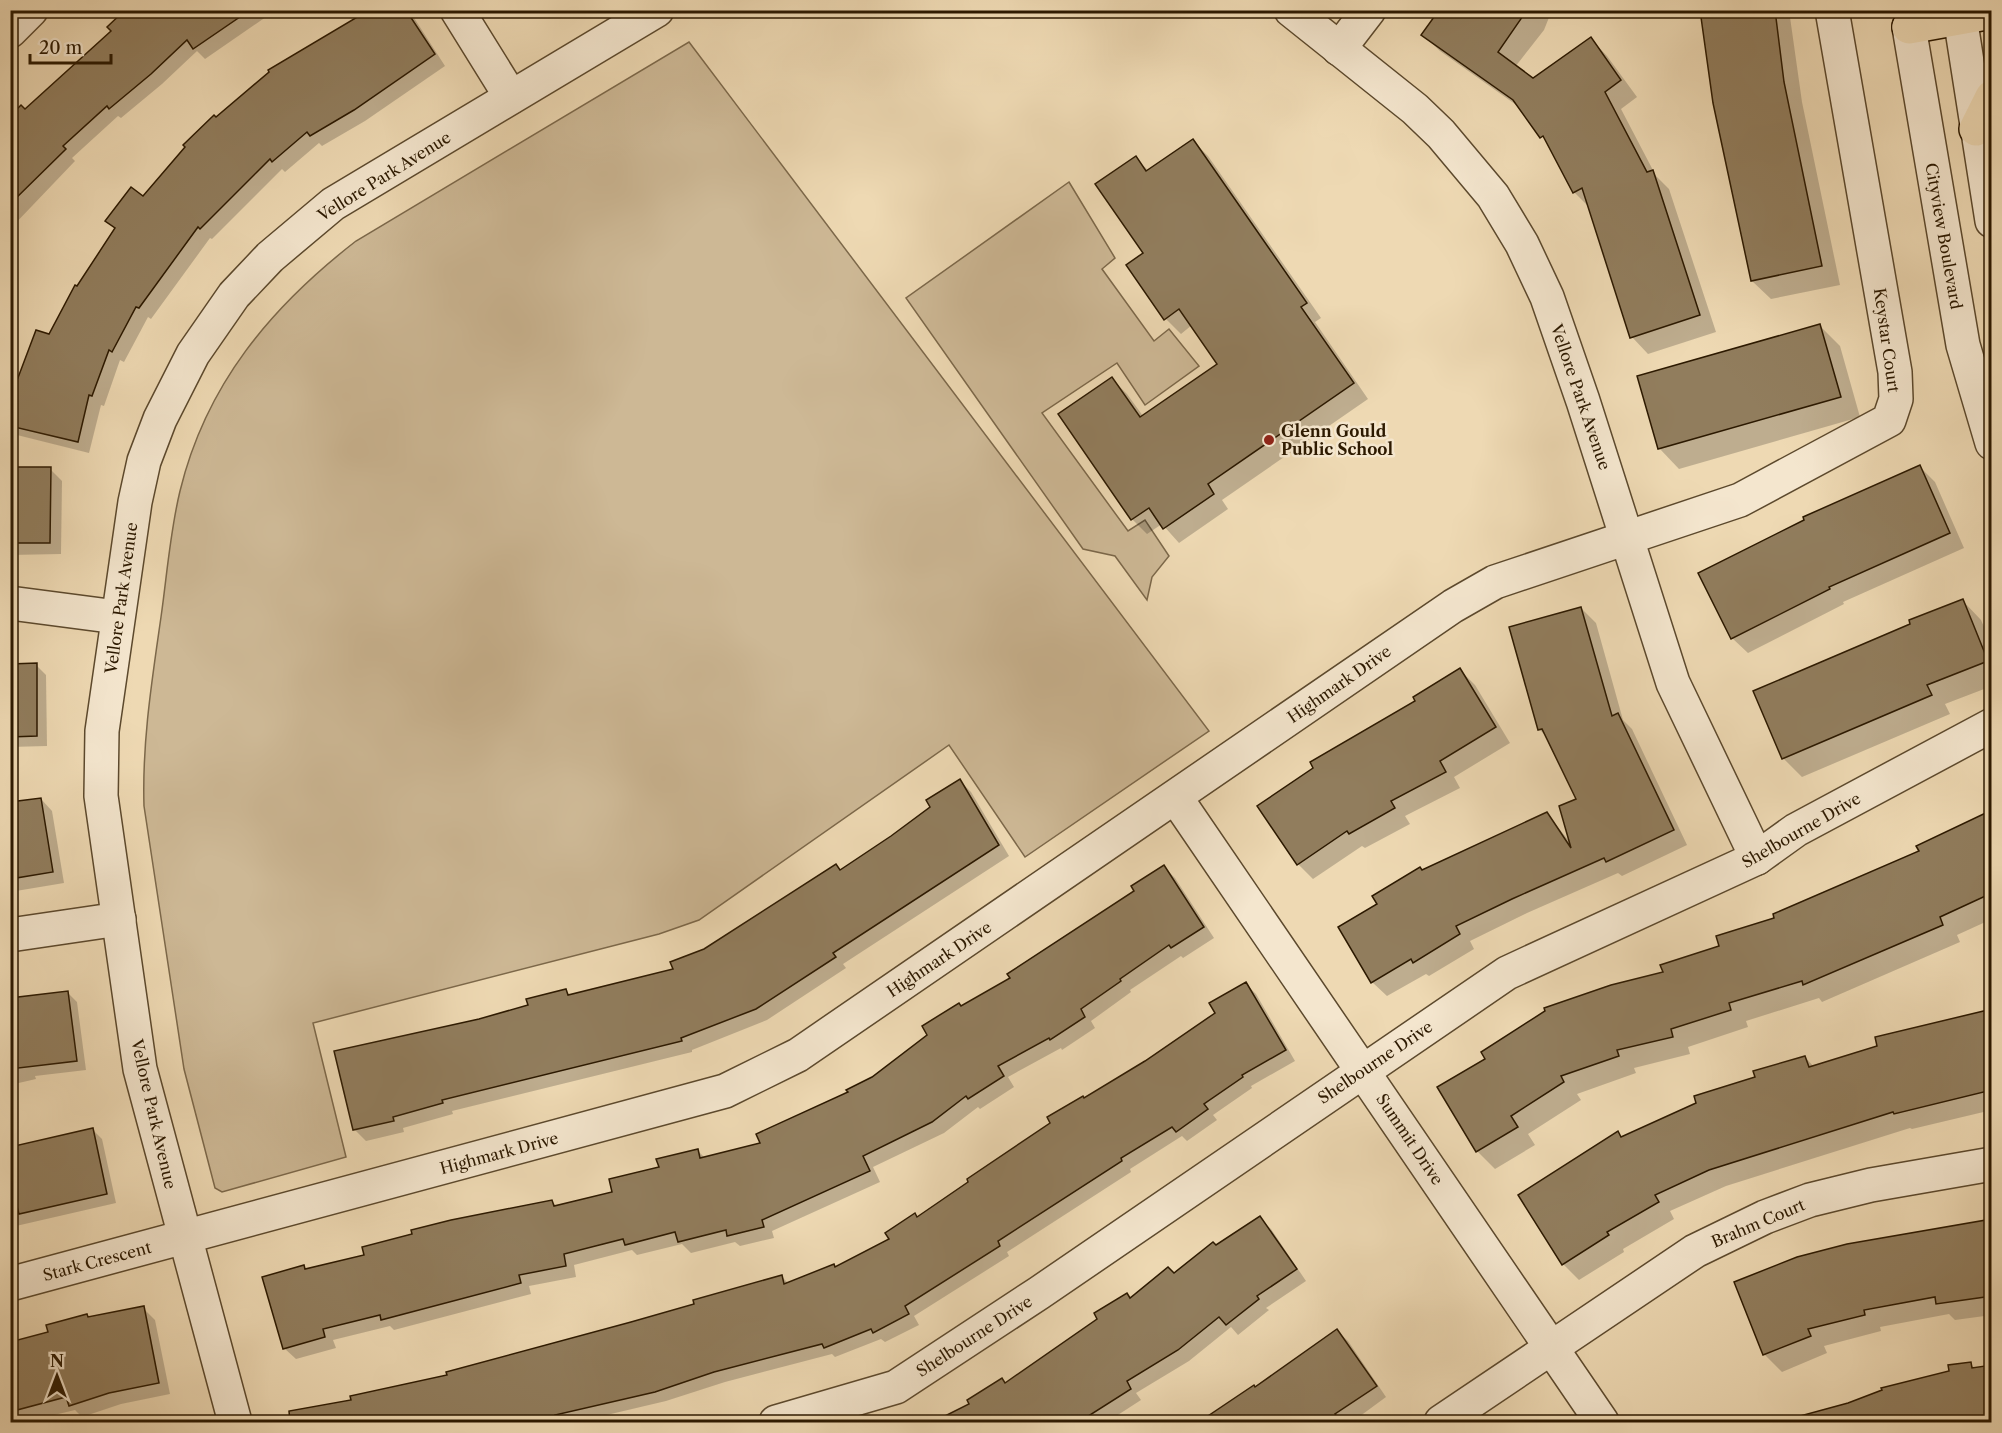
<svg xmlns="http://www.w3.org/2000/svg" width="2002" height="1433" font-family="'Libre Caslon Text',serif">
  <rect width="100%" height="100%" fill="#eed9b3"/>
  <filter id="stains"><feTurbulence type="fractalNoise" baseFrequency=".00333" numOctaves="4"/><feColorMatrix values="0 0 0 0 .2 0 0 0 0 .09 0 0 0 0 .02 0 0 0 .5 -.17"/></filter>
  <radialGradient id="worn" r=".72"><stop offset=".6" stop-color="#630" stop-opacity="0"/><stop offset="1" stop-color="#630" stop-opacity=".3"/></radialGradient>
  <g fill="#cdb895" stroke="#7c684a" stroke-width="1.5">
    <path d="M689,42L1209,731L1025,857L949,745L699,920L659,934L313,1023L346,1157L222,1192L215,1188L184,1069L144,806C142,742 152,680 161,617C167,575 170,532 180,491C206,384 271,307 356,241Z"/>
    <polygon points="1069,182 1115,258 1102,269 1154,341 1169,329 1199,366 1145,405 1117,363 1042,413 1128,531 1145,520 1169,556 1152,577 1147,600 1115,556 1083,549 906,298"/>
  </g>
  <g fill="#0003">
    <polygon points="128,10 276,10 205,59 197,51 162,84 121,118 118,116 72,158 75,161 10,229 10,118 25,111 113,31"/>
    <polygon points="371,10 409,10 445,66 365,121 322,146 319,143 285,172 282,169 212,239 210,238 151,319 148,317 124,362 120,360 104,406 101,405 89,453 17,435 10,429 10,403 17,384 116,230 107,221 143,198 216,119"/>
    <polygon points="521,10 537,10 527,16"/>
    <polygon points="1441,10 1552,10 1544,30 1515,67 1533,79 1591,39 1607,56 1637,97 1621,109 1656,176 1669,189 1716,332 1648,354 1632,337 1589,207 1574,192 1549,145 1522,109 1440,51 1423,35"/>
    <polygon points="1700,10 1789,10 1802,102 1840,285 1771,299 1752,281 1715,103"/>
    <polygon points="1193,141 1208,156 1321,318 1315,322 1368,399 1222,500 1228,509 1179,543 1162,524 1147,534 1132,519 1112,379 1127,394 1143,416 1219,364 1192,325 1181,334 1166,319 1145,254 1135,158 1149,171"/>
    <polygon points="1820,326 1840,346 1860,417 1679,469 1659,448"/>
    <polygon points="1920,467 1935,482 1964,548 1843,602 1844,604 1748,653 1732,638"/>
    <polygon points="10,469 50,469 62,481 61,554 10,555"/>
    <polygon points="1963,601 1981,620 1992,645 1992,686 1945,704 1950,714 1802,777 1783,758 1912,625"/>
    <polygon points="1581,608 1596,623 1623,720 1632,729 1687,845 1622,876 1618,873 1527,913 1470,941 1474,949 1429,976 1426,974 1387,996 1372,982 1379,904 1422,872 1547,814 1570,842 1578,800 1547,737 1539,729"/>
    <polygon points="10,665 36,665 46,675 47,746 10,747"/>
    <polygon points="1460,670 1475,685 1510,743 1454,777 1460,788 1405,816 1410,824 1365,848 1362,846 1313,879 1298,864 1417,702"/>
    <polygon points="960,781 971,792 1009,856 843,964 846,968 767,1020 692,1050 692,1052 452,1111 453,1114 403,1128 404,1132 366,1141 355,1130 336,1052 480,1020 530,1006 566,991 571,996 675,970 836,866 841,871 932,808"/>
    <polygon points="41,799 52,811 64,883 10,892 10,805"/>
    <polygon points="1992,812 1992,919 1957,935 1960,942 1822,1002 1819,998 1746,1021 1748,1027 1688,1047 1690,1054 1634,1068 1636,1073 1577,1094 1581,1100 1528,1134 1535,1145 1495,1169 1477,1151 1440,1087 1665,973 1921,852"/>
    <polygon points="1164,867 1175,878 1214,938 1183,958 1181,956 1130,990 1131,992 1091,1021 1095,1028 1062,1050 1061,1048 1008,1077 1014,1087 980,1109 978,1107 944,1133 873,1167 880,1182 772,1231 774,1238 740,1246 735,1242 691,1253 682,1244 637,1255 632,1250 574,1265 576,1277 529,1286 531,1294 394,1330 390,1326 333,1340 336,1348 296,1359 284,1348 304,1267 307,1270 366,1256 552,1201 557,1207 613,1193 697,1150 705,1158 762,1144 873,1078 961,1007 1012,979 1136,891"/>
    <polygon points="1246,984 1256,994 1295,1061 1251,1086 1252,1088 1213,1115 1217,1120 1187,1141 1182,1136 1130,1169 1131,1172 1007,1252 1009,1256 914,1316 919,1325 885,1342 881,1339 835,1357 832,1354 725,1382 666,1401 577,1422 305,1422 303,1410 352,1401 449,1376 696,1305 781,1276 789,1284 835,1268 891,1240 1085,1100 1217,1014"/>
    <polygon points="67,992 77,1002 86,1070 35,1076 36,1079 10,1085 10,1000"/>
    <polygon points="1992,1011 1992,1110 1912,1129 1910,1128 1726,1186 1670,1211 1674,1219 1623,1249 1624,1252 1579,1280 1563,1264 1618,1133 1623,1138 1805,1057 1814,1067"/>
    <polygon points="92,1129 102,1139 116,1203 16,1226 17,1231 10,1233 10,1148"/>
    <polygon points="1260,1218 1271,1229 1306,1281 1266,1308 1269,1310 1238,1335 1231,1327 1189,1361 1136,1393 1141,1400 1107,1422 936,1422 1006,1384 1099,1320 1127,1295 1131,1299 1174,1274"/>
    <polygon points="1992,1221 1992,1315 1955,1320 1949,1314 1880,1327 1881,1331 1824,1346 1827,1353 1782,1372 1765,1355 1736,1283"/>
    <polygon points="143,1308 155,1320 170,1394 121,1404 82,1417 75,1410 25,1422 10,1422 10,1343 50,1333 87,1315 90,1318"/>
    <polygon points="1337,1331 1348,1341 1386,1397 1352,1422 1202,1422"/>
    <polygon points="1971,1364 1975,1369 1992,1366 1992,1422 1825,1422 1822,1412"/>
    <polygon points="1529,1417 1534,1422 1523,1422"/>
  </g>
  <g fill="#917d5d" stroke="#2c1900" stroke-width="1.5">
    <polygon points="125,10 250,10 193,49 187,40 151,74 109,109 107,106 63,146 66,149 10,204 10,116 21,105 25,109 111,31 107,27"/>
    <polygon points="369,10 406,10 435,54 354,110 310,136 307,132 272,162 270,159 200,229 198,227 139,308 136,307 112,352 109,350 92,396 89,395 78,442 10,426 10,397 14,382 16,383 36,330 49,334 75,285 77,286 115,228 105,221 131,187 143,196 185,147 183,145 214,115 216,117 269,72 268,70"/>
    <polygon points="1439,10 1527,10 1498,52 1533,78 1591,37 1621,80 1605,92 1647,172 1653,170 1700,315 1630,338 1582,188 1573,193 1543,136 1540,138 1513,100 1421,35"/>
    <polygon points="1700,10 1775,10 1784,82 1822,266 1751,281 1713,103"/>
    <polygon points="1193,139 1307,303 1301,307 1354,383 1208,484 1214,494 1163,529 1149,508 1131,520 1058,414 1112,377 1140,417 1217,364 1179,309 1164,320 1126,265 1143,253 1095,184 1136,156 1146,171"/>
    <polygon points="1820,324 1841,397 1658,449 1637,376"/>
    <polygon points="1920,465 1950,533 1829,587 1830,589 1731,639 1698,573 1804,520 1803,517"/>
    <polygon points="10,467 51,467 50,543 10,543"/>
    <polygon points="1963,599 1988,661 1927,685 1932,695 1782,759 1753,691 1910,624 1909,620"/>
    <polygon points="1581,607 1612,716 1618,713 1674,830 1606,862 1604,858 1512,899 1456,926 1460,934 1413,963 1411,959 1371,983 1338,927 1377,904 1372,896 1420,867 1422,870 1547,812 1571,848 1559,806 1576,799 1542,729 1538,730 1509,627"/>
    <polygon points="37,663 37,736 10,737 10,664"/>
    <polygon points="1460,668 1496,727 1440,761 1446,772 1391,801 1395,808 1349,834 1347,831 1297,865 1257,806 1313,768 1310,762 1415,701 1413,697"/>
    <polygon points="960,779 999,845 833,953 836,957 756,1009 681,1038 682,1041 442,1100 443,1103 393,1117 394,1121 353,1130 334,1051 479,1019 528,1005 526,999 566,989 568,995 673,969 670,962 704,949 836,864 840,870 891,836 930,807 926,800"/>
    <polygon points="41,798 53,872 10,879 10,802"/>
    <polygon points="1992,810 1992,893 1940,917 1943,925 1803,985 1802,981 1729,1003 1731,1010 1671,1029 1673,1037 1617,1050 1619,1056 1561,1076 1564,1082 1511,1116 1518,1127 1476,1152 1437,1087 1485,1059 1481,1052 1545,1011 1544,1008 1611,985 1663,972 1660,965 1719,946 1716,936 1774,918 1773,914 1919,851 1916,846"/>
    <polygon points="1164,865 1204,927 1171,948 1169,945 1120,979 1121,981 1081,1009 1085,1017 1050,1040 1049,1038 998,1066 1004,1076 968,1099 966,1096 932,1122 863,1156 870,1171 762,1220 764,1227 727,1236 726,1230 678,1242 675,1232 625,1245 623,1239 564,1254 566,1266 519,1275 521,1283 381,1320 380,1315 323,1329 325,1337 283,1349 262,1277 304,1265 305,1269 364,1255 362,1247 412,1234 411,1230 451,1220 552,1200 554,1206 612,1192 609,1179 659,1167 656,1159 698,1149 700,1158 760,1143 756,1134 848,1092 846,1090 872,1077 927,1035 922,1026 959,1003 961,1006 1010,978 1007,974 1134,891 1131,886"/>
    <polygon points="1246,982 1286,1050 1242,1075 1243,1077 1204,1104 1208,1109 1176,1132 1172,1127 1121,1158 1122,1161 998,1241 1000,1246 905,1306 909,1314 873,1333 871,1329 824,1348 822,1344 714,1372 655,1392 555,1415 556,1419 540,1422 290,1422 289,1411 351,1400 350,1396 447,1375 446,1372 631,1322 694,1304 693,1300 782,1275 784,1284 834,1264 835,1267 889,1239 885,1233 915,1213 917,1217 968,1182 967,1179 1050,1123 1047,1117 1083,1096 1084,1098 1145,1061 1215,1013 1209,1003"/>
    <polygon points="68,991 77,1061 10,1069 10,998"/>
    <polygon points="1992,1009 1992,1090 1894,1114 1893,1112 1709,1170 1655,1195 1659,1202 1607,1232 1609,1235 1562,1265 1518,1195 1618,1131 1621,1137 1696,1103 1694,1096 1755,1077 1753,1071 1805,1056 1809,1067 1877,1046 1875,1037"/>
    <polygon points="93,1128 107,1194 19,1214 10,1180 10,1147"/>
    <polygon points="1260,1216 1297,1269 1257,1296 1259,1299 1226,1325 1219,1317 1178,1350 1127,1381 1131,1389 1079,1422 933,1422 969,1404 967,1400 1002,1378 1005,1383 1097,1319 1094,1313 1127,1293 1130,1298 1168,1267 1174,1273 1213,1242 1216,1245"/>
    <polygon points="1992,1219 1992,1296 1936,1304 1935,1297 1864,1310 1865,1315 1808,1329 1811,1336 1763,1355 1734,1282 1797,1257 1847,1244"/>
    <polygon points="144,1306 159,1383 109,1393 69,1406 66,1397 17,1410 10,1383 10,1342 48,1332 46,1325 87,1314 88,1317"/>
    <polygon points="1337,1329 1377,1386 1335,1414 1341,1422 1199,1422 1254,1385 1255,1387"/>
    <polygon points="1971,1362 1972,1368 1992,1365 1992,1422 1801,1422 1800,1416 1848,1403 1882,1390 1881,1388 1949,1371 1948,1365"/>
  </g>
  <g fill="none" stroke-linecap="round" stroke-linejoin="round">
    <defs>
      <g id="minor">
        <polyline points="457,10 511,97"/>
        <polyline points="1291,10 1415,109 1441,134 1493,196 1522,244 1547,297 1583,401 1673,683 1757,858"/>
        <polyline points="1960,17 1992,221"/>
        <polyline points="1909,27 1963,345 1992,443"/>
        <polyline points="10,31 31,10"/>
        <polyline points="1339,49 1369,10"/>
        <polyline points="10,603 117,617"/>
        <polyline points="1176,798 1602,1422"/>
        <polyline points="10,935 119,919"/>
        <polyline points="10,1284 725,1091 798,1055 1453,606 1495,582 1740,500 1889,420 1896,399 1895,372 1832,10"/>
        <polyline points="235,1422 140,1069 101,796 102,731 135,502 144,461 160,419 193,354 234,295 270,257 333,204 657,10"/>
        <polyline points="776,1422 896,1387 1039,1293 1507,973 1757,858 1796,830 1992,725"/>
        <polyline points="1441,1422 1695,1251 1765,1217 1810,1200 1871,1185 1992,1164"/>
      </g>
      <g id="highway">
        <polyline points="1909,27 1992,12"/>
        <polyline points="1976,129 1992,97"/>
      </g>
    </defs>
    <use href="#minor" stroke="#5c492d" stroke-width="36"/>
    <use href="#highway" stroke="#2c1900" stroke-width="36"/>
    <use href="#minor" stroke="#f4e6ce" stroke-width="33"/>
    <use href="#highway" stroke="#eed9b3" stroke-width="33"/>
  </g>
  <circle fill="#8f2418" stroke="#f4e6ce" stroke-width="2" cx="1269" cy="440" r="6"/>
  <g text-anchor="middle" stroke-width="5" stroke-linejoin="round" paint-order="stroke">
    <g font-size="16" fill="#2c1900" stroke="#f4e6ce">
      <text transform="translate(384 176) rotate(-32)" y="6">Vellore Park Avenue</text>
      <text transform="translate(1944 236) rotate(80)" y="6">Cityview Boulevard</text>
      <text transform="translate(1887 340) rotate(82)" y="6">Keystar Court</text>
      <text transform="translate(1581 397) rotate(71)" y="6">Vellore Park Avenue</text>
      <text transform="translate(121 598) rotate(-82)" y="6">Vellore Park Avenue</text>
      <text transform="translate(1339 684) rotate(-35)" y="6">Highmark Drive</text>
      <text transform="translate(1801 830) rotate(-30)" y="6">Shelbourne Drive</text>
      <text transform="translate(939 959) rotate(-34)" y="6">Highmark Drive</text>
      <text transform="translate(1375 1062) rotate(-34)" y="6">Shelbourne Drive</text>
      <text transform="translate(154 1114) rotate(77)" y="6">Vellore Park Avenue</text>
      <text transform="translate(1410 1139) rotate(56)" y="6">Summit Drive</text>
      <text transform="translate(499 1153) rotate(-15)" y="6">Highmark Drive</text>
      <text transform="translate(1758 1223) rotate(-23)" y="6">Brahm Court</text>
      <text transform="translate(97 1261) rotate(-15)" y="6">Stark Crescent</text>
      <text transform="translate(974 1336) rotate(-33)" y="6">Shelbourne Drive</text>
    </g>
    <g font-size="16" font-weight="bold" fill="#2c1900" stroke="#f4e6ce" text-anchor="start">
      <text x="1281" y="437">Glenn Gould<tspan x="1281" dy="18">Public School</tspan></text>
    </g>
  </g>
  <rect width="2002" height="1433" fill="none" stroke="#eed9b3" stroke-width="36"/>
  <rect x="12" y="12" width="1978" height="1409" fill="none" stroke="#2c1900" stroke-width="3"/>
  <rect x="18" y="18" width="1966" height="1397" fill="none" stroke="#2c1900" stroke-width="1.5"/>
  <g transform="translate(57 1376)" stroke="#f4e6ce" stroke-width="4.5" paint-order="stroke">
  <path d="M0-4.5L10 22L0 15L-10 22Z" fill="#2c1900"/>
  <text y="-9" font-size="16" font-weight="bold" text-anchor="middle" fill="#2c1900">N</text>
  </g>
  <path d="M30 54v9h81v-9" fill="none" stroke="#2c1900" stroke-width="3"/>
  <text x="39" y="54" font-size="18" fill="#2c1900" stroke="#f4e6ce" stroke-width="4.5" paint-order="stroke">20 m</text>
  <rect width="100%" height="100%" filter="url(#stains)"/>
  <rect width="100%" height="100%" fill="url(#worn)"/>
</svg>
